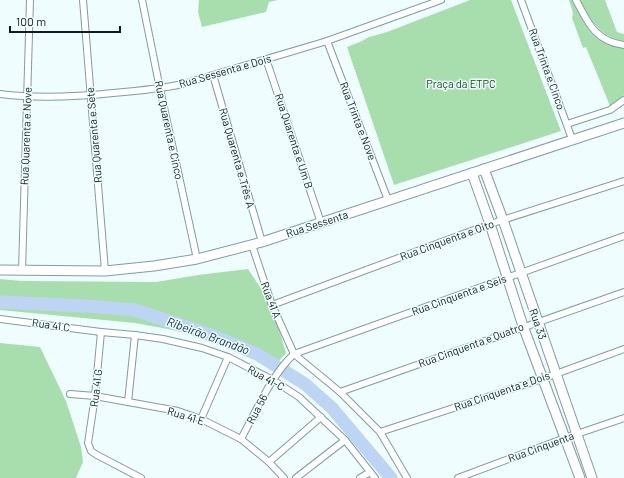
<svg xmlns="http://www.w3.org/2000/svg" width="624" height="478" font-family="Barlow,sans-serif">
  <rect width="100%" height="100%" fill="#f0fdfe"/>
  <g fill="#a8deae">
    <polygon points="199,0 278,0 269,2 266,12 202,27 198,12"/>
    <polygon points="470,0 511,0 561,131 394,185 347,47 362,41 369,37 387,32"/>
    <path d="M569,0H572C587,27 590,44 624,48V95L617,102L610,106L586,47L583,48L572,18L573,13Z"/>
    <path d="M579,0H605L617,32L624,34V41C600,38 590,19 579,0Z"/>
    <polygon points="248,269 272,305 286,353 272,368 227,346 201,336 162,328 135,323 0,310 0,279 22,281 156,282 198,275"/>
    <polygon points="0,343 40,347 66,401 81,447 83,462 76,478 0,478"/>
  </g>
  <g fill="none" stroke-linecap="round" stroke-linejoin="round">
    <polyline stroke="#bed4f3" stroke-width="13" points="0,302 87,306 135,310 211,335 257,354 305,384 332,408 391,478"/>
    <defs>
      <g id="street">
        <polyline points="83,0 105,271"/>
        <polyline points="142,0 160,89 197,259"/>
        <polyline points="521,0 572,139"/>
        <path d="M576,0C588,23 595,41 624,45"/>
        <polyline points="327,41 388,200"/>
        <polyline points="266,59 321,223"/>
        <polyline points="213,75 262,242"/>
        <path d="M0,94C38,99 75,97 113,93C137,91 160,89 183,84L327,41L441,0"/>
        <polyline points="567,124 610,110 624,100"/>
        <polyline points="252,245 272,305 294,354 340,392 380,432 407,478"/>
        <polyline points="22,271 30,0"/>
        <polyline points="272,305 490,224 624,181"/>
        <polyline points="0,319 101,332 135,335 163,339 202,348 228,357 273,380 299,397 345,440 375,478"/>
        <polyline points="101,332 95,396 88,443 91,451 97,455 141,478"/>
        <polyline points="340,392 624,292"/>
        <polyline points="70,394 95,396 128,402 178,411 201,419 241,439 269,462 284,478"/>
        <polyline points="128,402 135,335"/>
        <polyline points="201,419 228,357"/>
        <polyline points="380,432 542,379 624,349"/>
        <path d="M241,439C255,413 272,374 294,354L624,236"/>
        <polyline points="269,462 321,417"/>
        <polyline points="296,478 345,440"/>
        <polyline points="360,478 370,472"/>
        <polyline points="458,478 565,438 624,418"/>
      </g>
      <g id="secondary">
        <polyline points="484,169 503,220 592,478"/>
        <polyline points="472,173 490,224 523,326 580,478"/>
        <polyline points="0,270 105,271 154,266 197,259 262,242 624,123"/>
      </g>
    </defs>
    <use href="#street" stroke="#7d9ea0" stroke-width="8"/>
    <use href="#secondary" stroke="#7d9ea0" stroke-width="11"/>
    <use href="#street" stroke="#fff" stroke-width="6"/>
    <use href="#secondary" stroke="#fff" stroke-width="9"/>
  </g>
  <g text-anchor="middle" stroke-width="3" stroke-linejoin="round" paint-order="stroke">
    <g font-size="11" fill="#0f1c1d" stroke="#f0fdfe">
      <text transform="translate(547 69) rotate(70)" y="4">Rua Trinta e Cinco</text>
      <text transform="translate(225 71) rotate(-16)" y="4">Rua Sessenta e Dois</text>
      <text transform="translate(358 121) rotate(69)" y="4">Rua Trinta e Nove</text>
      <text transform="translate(169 130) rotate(78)" y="4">Rua Quarenta e Cinco</text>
      <text transform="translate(94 135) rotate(-95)" y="4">Rua Quarenta e Sete</text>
      <text transform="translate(26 136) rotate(-88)" y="4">Rua Quarenta e Nove</text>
      <text transform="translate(294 141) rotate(72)" y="4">Rua Quarenta e Um B</text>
      <text transform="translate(237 158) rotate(74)" y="4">Rua Quarenta e Três A</text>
      <text transform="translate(317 224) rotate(-18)" y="4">Rua Sessenta</text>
      <text transform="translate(447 240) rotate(-20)" y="4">Rua Cinquenta e Oito</text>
      <text transform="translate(459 295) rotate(-20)" y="4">Rua Cinquenta e Seis</text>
      <text transform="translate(271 300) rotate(69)" y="4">Rua 41 A</text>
      <text transform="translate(538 324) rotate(71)" y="4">Rua 33</text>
      <text transform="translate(51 325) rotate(8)" y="4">Rua 41 C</text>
      <text transform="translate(471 345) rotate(-20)" y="4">Rua Cinquenta e Quatro</text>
      <text transform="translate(266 378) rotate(29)" y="4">Rua 41-C</text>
      <text transform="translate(96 388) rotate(-83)" y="4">Rua 41 G</text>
      <text transform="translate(502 391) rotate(-19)" y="4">Rua Cinquenta e Dois</text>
      <text transform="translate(257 409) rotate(-62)" y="4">Rua 56</text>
      <text transform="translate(186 416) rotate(17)" y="4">Rua 41 E</text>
      <text transform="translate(541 447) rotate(-20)" y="4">Rua Cinquenta</text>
    </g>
    <g font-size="11" fill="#10481d" stroke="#f0fdfe">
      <text x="461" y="88">Praça da ETPC</text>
    </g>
    <g font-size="12" font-style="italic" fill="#052956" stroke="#f0fdfe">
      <text transform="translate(208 336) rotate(20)" y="4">Ribeirão Brandão</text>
    </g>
  </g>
  <path d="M10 26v6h110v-6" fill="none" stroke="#0f1c1d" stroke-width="2"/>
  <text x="16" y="26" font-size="12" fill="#0f1c1d" stroke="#f0fdfe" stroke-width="3" paint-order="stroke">100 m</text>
</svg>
